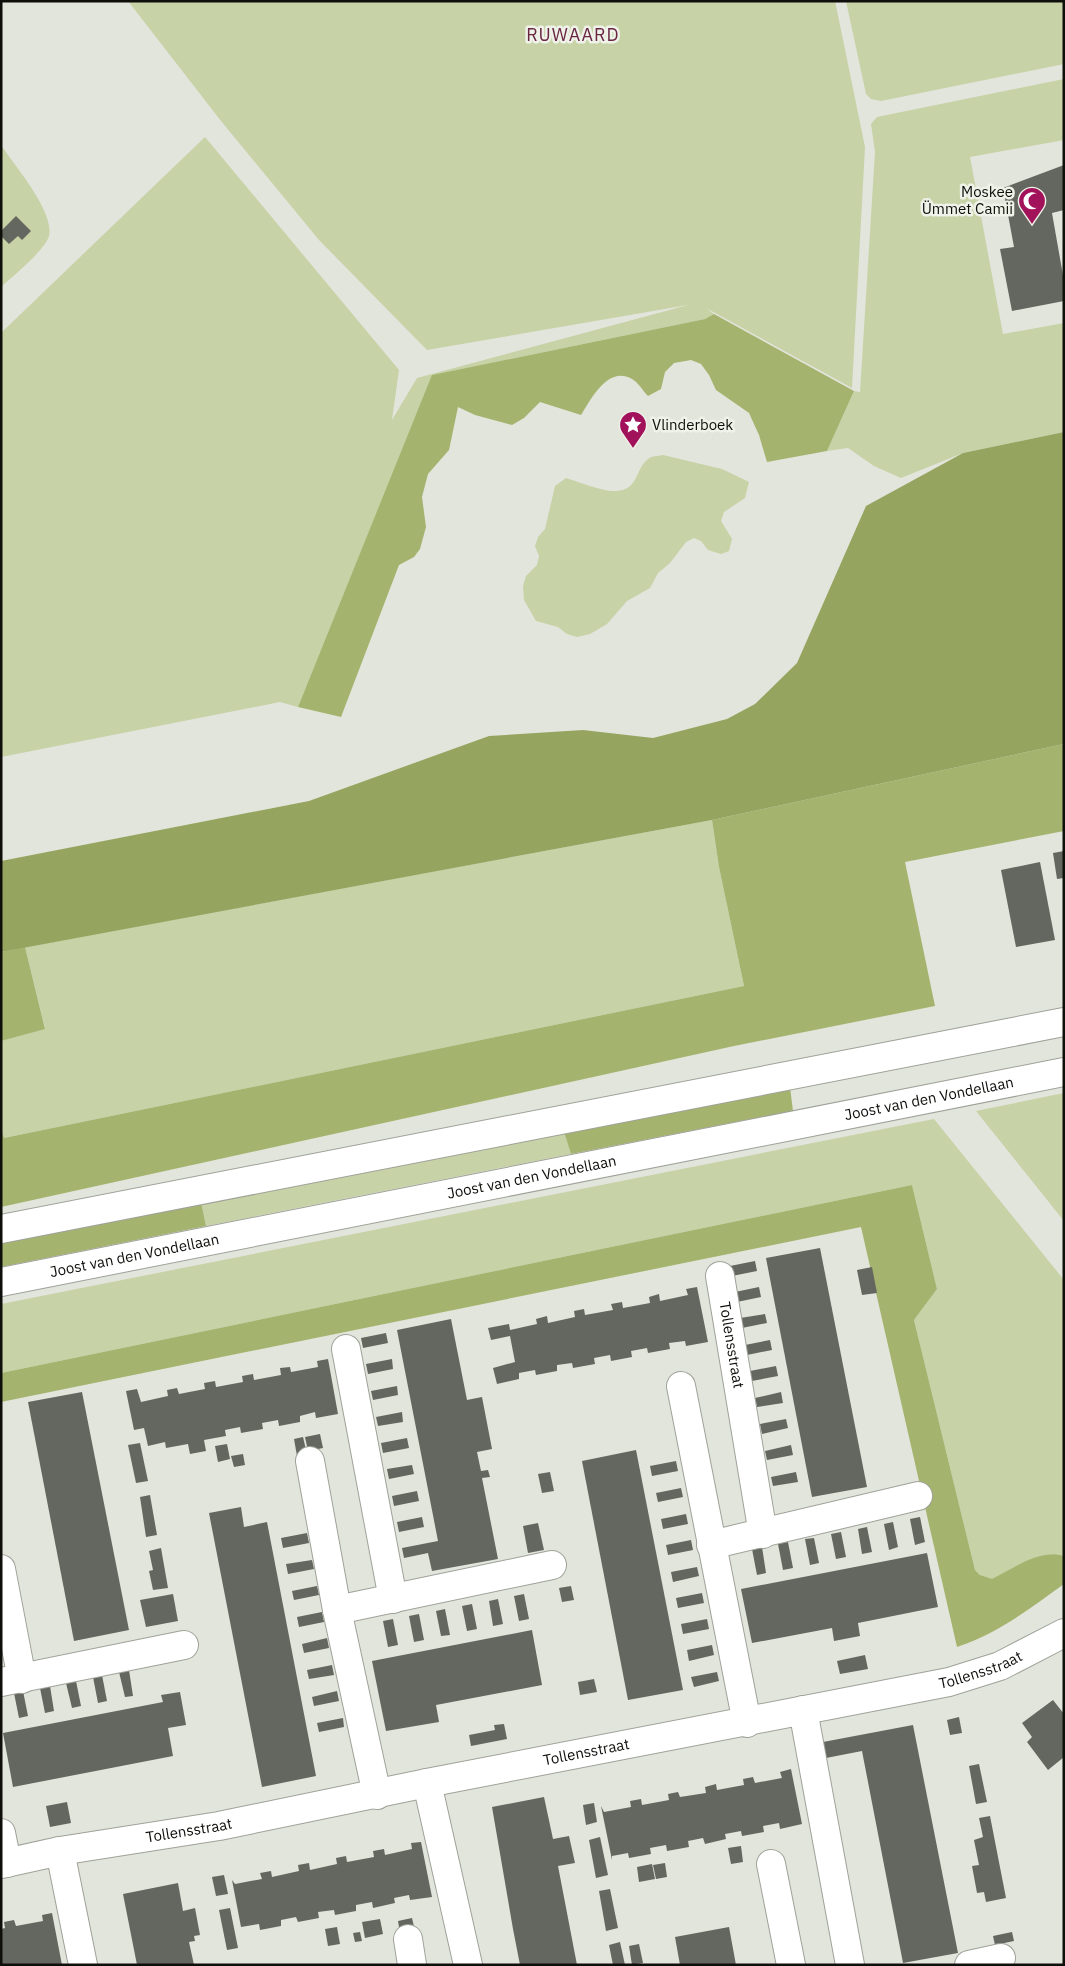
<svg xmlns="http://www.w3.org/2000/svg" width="1065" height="1966" font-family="'IBM Plex Sans',sans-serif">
  <rect width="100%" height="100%" fill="#e2e5dc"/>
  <g fill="#c7d2a6">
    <polygon points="128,1 835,1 865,147 852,388 706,308 714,314 705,319 433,375 298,707 280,702 1,757 1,333 205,137 399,370 392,420 417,378 688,305 427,350 319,240 221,121"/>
    <polygon points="846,1 1064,1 1064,64 881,101 871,99 866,94"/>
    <polygon points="1064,79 1064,140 970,157 1003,334 1064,323 1064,432 963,453 901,478 874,466 848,448 827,451 854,391 860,392 875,152 871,124 877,117"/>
    <path d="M1,145C14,165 55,212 49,236C45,250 13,276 1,287Z"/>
    <path d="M663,455L722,469L749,482L745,498L724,512L721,521L732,539L729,551L721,554L708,550L701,541L694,538L686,542L670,563L658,573L650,588L627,601L607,624L590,634L577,637L567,634L558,627L536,621L524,600L523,586L526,576L537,565L539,556L535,546L538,537L545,529L555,486L566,478C579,482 604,492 616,491C639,490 635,469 648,459C651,456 658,456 663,455Z"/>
    <polygon points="712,820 719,867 744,986 4,1138 1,1128 1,1041 45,1028 25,947"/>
    <polygon points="1064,1093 1064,1221 976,1111"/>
    <path d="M934,1119L1064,1280V1556C1040,1548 1013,1569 992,1580L980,1575L975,1570L914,1320L937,1289L912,1185L1,1373V1304Z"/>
    <polygon points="564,1132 571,1154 206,1226 201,1202"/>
  </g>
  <g fill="#a4b46e">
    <path d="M714,314L854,391L827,451L767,462L759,435L749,413L716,390L709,375L701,364L691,360L674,363L665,372L661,389L648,396C643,391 638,382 632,379C608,365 591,399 581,415L540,402L524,418L512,425L475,415L458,407L449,450L428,474L422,497L426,527L420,549L414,557L399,565L341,717L298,707L432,375L705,319Z"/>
    <polygon points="1064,744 1064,831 905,862 935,1006 734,1046 1,1207 1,1128 4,1138 744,986 719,867 712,820"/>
    <polygon points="25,947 45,1029 1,1041 1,952"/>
    <polygon points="790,1087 793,1111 571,1154 564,1132"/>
    <path d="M912,1185L937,1289L914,1320L975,1570L980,1575L992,1579C1013,1569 1040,1548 1064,1556V1584C1029,1609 999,1633 957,1647L861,1227L1,1402V1373Z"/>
    <polygon points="201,1202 206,1226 1,1267 1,1242"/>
  </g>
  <polygon fill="#95a560" points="1064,432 1064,744 712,820 1,952 1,861 309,801 489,736 583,730 653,738 727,719 755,704 797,663 866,506 963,453"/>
  <g fill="#64675f">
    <polygon points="1064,165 1064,210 1052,213 1064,281 1064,301 1012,311 1000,249 1014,247 1003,188"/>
    <polygon points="16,216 31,231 22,240 18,236 9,244 1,236 1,231"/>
    <polygon points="1064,851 1064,878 1057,879 1053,853"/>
    <polygon points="1040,862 1055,940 1016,947 1001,870"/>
    <polygon points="820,1248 867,1487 812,1497 766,1258"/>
    <polygon points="755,1261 757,1271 732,1276 730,1266"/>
    <polygon points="872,1267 877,1293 862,1295 857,1270"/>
    <polygon points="697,1287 708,1342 686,1346 685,1341 669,1343 670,1349 648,1353 647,1348 631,1351 632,1357 611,1361 610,1355 594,1358 595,1364 573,1368 572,1363 557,1365 557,1371 536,1375 535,1370 519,1373 519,1379 497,1384 493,1368 515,1362 510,1336 491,1340 488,1328 509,1324 510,1330 537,1324 536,1319 547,1316 548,1323 575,1317 574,1311 584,1309 585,1315 613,1310 611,1304 622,1302 623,1308 650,1303 649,1297 659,1294 660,1301 688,1295 686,1289"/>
    <polygon points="759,1287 761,1297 737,1302 735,1292"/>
    <polygon points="765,1314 767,1323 742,1328 740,1318"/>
    <polygon points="451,1319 467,1400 482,1397 492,1449 477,1452 481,1471 488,1470 490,1477 482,1478 498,1559 432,1571 428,1553 404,1558 402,1548 438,1541 397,1330"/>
    <polygon points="386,1333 388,1343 363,1348 361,1338"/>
    <polygon points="770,1340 772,1350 747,1355 745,1345"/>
    <polygon points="328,1359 338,1414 316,1418 315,1412 300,1416 300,1422 279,1426 278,1420 262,1423 263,1429 241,1433 240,1427 225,1430 226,1436 204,1440 206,1451 190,1454 188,1444 166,1448 165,1442 148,1446 144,1428 134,1430 126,1391 137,1389 141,1402 168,1396 167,1390 177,1388 179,1394 205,1389 204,1383 215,1381 216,1387 243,1382 242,1376 253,1374 254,1380 281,1375 280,1368 290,1367 291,1372 318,1367 317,1361"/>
    <polygon points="392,1359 393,1369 368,1374 366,1364"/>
    <polygon points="776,1366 778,1376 752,1381 750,1371"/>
    <polygon points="397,1386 398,1395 373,1400 371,1391"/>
    <polygon points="82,1392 129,1630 74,1641 28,1402"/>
    <polygon points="781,1392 783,1403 757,1407 755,1398"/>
    <polygon points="402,1412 403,1422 378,1426 376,1417"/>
    <polygon points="786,1419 788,1428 762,1434 760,1424"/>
    <polygon points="320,1434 323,1448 308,1451 305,1437"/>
    <polygon points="303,1437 307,1454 297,1456 294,1439"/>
    <polygon points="407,1438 409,1448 383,1453 381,1443"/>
    <polygon points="140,1443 148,1481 136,1483 128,1445"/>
    <polygon points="227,1444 230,1459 218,1462 215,1446"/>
    <polygon points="791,1445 793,1455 767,1460 765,1451"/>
    <polygon points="636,1450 683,1690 628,1700 582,1461"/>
    <polygon points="243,1454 245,1465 234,1467 231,1456"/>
    <polygon points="676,1461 678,1471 652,1476 650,1466"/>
    <polygon points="412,1465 414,1474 389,1479 387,1469"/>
    <polygon points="550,1472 554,1491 542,1493 538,1474"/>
    <polygon points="796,1472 798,1482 773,1486 771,1477"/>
    <polygon points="681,1488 683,1497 658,1502 656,1493"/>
    <polygon points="417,1491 419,1501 394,1506 392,1496"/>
    <polygon points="150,1495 157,1535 146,1537 140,1497"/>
    <polygon points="241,1507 244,1527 267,1522 316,1776 262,1787 209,1513"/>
    <polygon points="686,1514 688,1524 663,1529 661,1519"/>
    <polygon points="422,1517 424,1527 399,1532 397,1522"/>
    <polygon points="920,1517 925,1542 915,1545 910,1519"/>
    <polygon points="893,1522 898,1547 889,1550 884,1524"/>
    <polygon points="538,1523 544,1550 528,1553 523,1526"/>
    <polygon points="867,1527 872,1552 862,1554 858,1529"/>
    <polygon points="841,1532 846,1557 836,1559 831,1534"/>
    <polygon points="307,1533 309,1543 283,1548 281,1538"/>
    <polygon points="814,1538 819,1563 810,1565 805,1539"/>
    <polygon points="691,1540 693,1550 668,1555 666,1545"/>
    <polygon points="788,1542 793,1568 783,1570 778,1544"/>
    <polygon points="762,1547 766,1573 757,1575 752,1549"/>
    <polygon points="161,1548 168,1588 153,1590 149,1571 153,1570 149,1551"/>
    <polygon points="927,1553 938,1607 858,1623 860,1636 834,1641 832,1628 752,1643 741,1589"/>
    <polygon points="312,1560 314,1569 288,1574 286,1564"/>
    <polygon points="697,1567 699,1576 673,1582 671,1572"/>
    <polygon points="317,1586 319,1595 294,1600 292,1591"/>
    <polygon points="571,1586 574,1600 562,1602 559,1588"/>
    <polygon points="702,1593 704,1603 678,1608 676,1598"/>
    <polygon points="173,1594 178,1621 146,1627 140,1600"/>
    <polygon points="524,1594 529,1619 519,1621 514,1596"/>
    <polygon points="498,1599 503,1624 493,1626 489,1601"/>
    <polygon points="472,1604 477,1629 467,1631 462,1606"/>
    <polygon points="445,1609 450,1635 441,1636 436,1611"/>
    <polygon points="322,1612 324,1622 299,1627 297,1617"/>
    <polygon points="419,1614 424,1640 414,1642 409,1616"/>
    <polygon points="393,1619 398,1645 388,1647 383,1621"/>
    <polygon points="707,1619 709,1629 683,1634 681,1624"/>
    <polygon points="532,1630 542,1685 436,1705 439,1722 386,1731 372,1661"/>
    <polygon points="327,1638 329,1648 304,1653 302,1644"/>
    <polygon points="712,1645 714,1655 689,1661 687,1650"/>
    <polygon points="865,1655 868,1669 840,1674 837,1661"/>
    <polygon points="332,1665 334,1675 309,1679 307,1670"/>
    <polygon points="129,1670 133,1696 125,1697 119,1672"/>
    <polygon points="717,1672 719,1681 694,1687 691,1677"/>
    <polygon points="102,1675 107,1701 98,1703 93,1677"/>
    <polygon points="594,1679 597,1692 580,1695 578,1682"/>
    <polygon points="76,1681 81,1706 72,1708 66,1683"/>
    <polygon points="50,1686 54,1711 45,1713 40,1688"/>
    <polygon points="23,1691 28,1716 19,1718 14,1693"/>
    <polygon points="337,1691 339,1701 314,1706 312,1697"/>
    <polygon points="180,1692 186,1725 168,1728 173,1756 13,1787 3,1733 163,1702 161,1695"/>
    <polygon points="1053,1700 1064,1714 1064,1757 1048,1770 1027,1742 1032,1737 1022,1723"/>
    <polygon points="959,1717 962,1733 950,1735 947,1720"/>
    <polygon points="343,1718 344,1727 319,1732 317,1723"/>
    <polygon points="504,1724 507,1739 471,1746 469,1735 495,1730 494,1725"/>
    <polygon points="913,1725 958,1953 903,1963 862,1751 826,1758 823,1742"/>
    <polygon points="979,1764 987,1802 976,1804 969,1766"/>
    <polygon points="791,1769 802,1824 780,1829 779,1823 763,1826 764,1832 742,1836 741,1831 725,1834 726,1839 705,1844 703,1838 688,1841 689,1847 667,1851 666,1845 650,1848 651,1854 629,1858 628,1853 612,1856 612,1860 601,1806 604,1812 631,1807 630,1801 641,1799 642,1805 669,1800 668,1794 678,1792 680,1797 706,1793 705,1787 716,1784 717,1790 744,1785 743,1779 753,1777 755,1783 782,1778 780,1772"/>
    <polygon points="544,1797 553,1839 569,1836 575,1863 558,1866 577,1965 520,1965 513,1929 492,1807"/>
    <polygon points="67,1802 71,1823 50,1827 46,1806"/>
    <polygon points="594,1803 597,1822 586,1825 583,1805"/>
    <polygon points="990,1816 1006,1898 986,1902 984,1892 977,1893 972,1866 979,1865 974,1840 983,1837 979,1818"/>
    <polygon points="600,1837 608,1875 596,1878 589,1840"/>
    <polygon points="421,1842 432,1897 410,1900 409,1895 394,1898 395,1903 373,1908 372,1902 356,1905 356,1911 335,1915 334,1910 318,1912 319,1918 298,1922 296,1917 281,1920 281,1926 260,1930 259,1924 241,1927 232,1880 235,1884 262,1879 260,1873 271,1871 272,1877 299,1871 298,1865 309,1863 310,1870 337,1864 336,1858 346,1856 347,1862 374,1857 373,1851 384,1849 385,1855 412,1849 411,1843"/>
    <polygon points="741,1846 743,1862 731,1864 728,1848"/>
    <polygon points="665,1863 667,1877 656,1879 653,1865"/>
    <polygon points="652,1864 655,1879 639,1882 637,1867"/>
    <polygon points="224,1875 228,1894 216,1896 212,1877"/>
    <polygon points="178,1883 183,1911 195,1908 200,1935 194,1936 195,1941 189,1942 194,1965 137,1965 123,1894"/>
    <polygon points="610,1889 618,1928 606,1931 599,1891"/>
    <polygon points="230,1908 238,1948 227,1950 219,1910"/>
    <polygon points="52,1913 62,1965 1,1965 1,1929 5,1928 4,1922 14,1920 16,1926 43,1921 42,1915"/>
    <polygon points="412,1918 415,1931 400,1933 398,1921"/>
    <polygon points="380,1919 383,1934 365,1938 362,1922"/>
    <polygon points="337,1927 340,1944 328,1946 325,1929"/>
    <polygon points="729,1927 736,1965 680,1965 675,1937"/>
    <polygon points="360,1932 362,1941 355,1942 353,1933"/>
    <polygon points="1012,1932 1014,1941 995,1945 993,1936"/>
    <polygon points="620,1942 625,1965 613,1965 609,1945"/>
    <polygon points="639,1944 643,1963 632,1965 629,1946"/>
  </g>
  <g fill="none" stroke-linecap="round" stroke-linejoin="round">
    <defs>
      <g id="minor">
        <path id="s1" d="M720,1276L763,1534"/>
        <polyline points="346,1349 393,1599"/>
        <polyline points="681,1386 747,1723"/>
        <polyline points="310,1461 337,1610 377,1795"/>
        <polyline points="711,1545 918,1496"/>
        <polyline points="1,1569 22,1679"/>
        <polyline points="337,1610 552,1565"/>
        <polyline points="1,1682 184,1645"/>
        <polyline points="803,1710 850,1965"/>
        <polyline points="427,1783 468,1965"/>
        <polyline points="1,1833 7,1863"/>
        <polyline points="60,1851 83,1965"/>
        <path id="s2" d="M1,1864L60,1851L219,1826L427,1783L949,1682L1000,1666L1064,1633"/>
        <polyline points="771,1864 791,1965"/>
        <polyline points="408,1939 412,1965"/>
        <polyline points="969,1965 1001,1958"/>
      </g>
      <g id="tertiary">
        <polyline points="1,1229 1064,1022"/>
        <path id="s3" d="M1,1282L1064,1072"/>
      </g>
    </defs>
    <use href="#minor" stroke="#9fa299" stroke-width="30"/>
    <use href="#tertiary" stroke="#9fa299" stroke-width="30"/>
    <use href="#minor" stroke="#fff" stroke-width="28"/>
    <use href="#tertiary" stroke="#fff" stroke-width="28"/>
  </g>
  <defs>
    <symbol id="mosque-pin" viewBox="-11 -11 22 30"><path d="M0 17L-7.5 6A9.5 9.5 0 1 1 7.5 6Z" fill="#a1125a" stroke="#eff2e9"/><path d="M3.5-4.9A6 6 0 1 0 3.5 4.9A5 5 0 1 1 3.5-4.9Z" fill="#fff"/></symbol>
    <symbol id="sight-pin" viewBox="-11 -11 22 30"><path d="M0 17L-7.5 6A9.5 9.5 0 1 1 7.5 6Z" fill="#a1125a" stroke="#eff2e9"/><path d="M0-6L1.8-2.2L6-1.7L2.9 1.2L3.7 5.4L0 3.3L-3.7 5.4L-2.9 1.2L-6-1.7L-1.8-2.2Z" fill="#fff"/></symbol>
  </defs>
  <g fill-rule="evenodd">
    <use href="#mosque-pin" x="1016" y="185" width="32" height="43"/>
    <use href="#sight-pin" x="617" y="409" width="32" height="43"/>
  </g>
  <g text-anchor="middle" stroke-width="5" stroke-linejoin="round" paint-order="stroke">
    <g font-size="15" fill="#0e0e0b" stroke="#eff2e9" text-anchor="end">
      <text x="1013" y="197">Moskee<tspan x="1013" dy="17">Ümmet Camii</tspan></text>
      <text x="652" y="430" text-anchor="start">Vlinderboek</text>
    </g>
    <g font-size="15" fill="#0e0e0b" stroke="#eff2e9">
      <text dy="5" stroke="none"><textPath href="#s3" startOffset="946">Joost van den Vondellaan</textPath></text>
      <text dy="5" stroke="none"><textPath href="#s3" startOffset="541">Joost van den Vondellaan</textPath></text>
      <text dy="5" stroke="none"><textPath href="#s3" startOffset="136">Joost van den Vondellaan</textPath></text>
      <text dy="5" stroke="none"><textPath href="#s1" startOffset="70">Tollensstraat</textPath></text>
      <text dy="5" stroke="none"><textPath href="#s2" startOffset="999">Tollensstraat</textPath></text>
      <text dy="5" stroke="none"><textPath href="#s2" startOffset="596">Tollensstraat</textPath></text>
      <text dy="5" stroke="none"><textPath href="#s2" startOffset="191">Tollensstraat</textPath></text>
    </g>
    <g font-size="18" letter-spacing="1" fill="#692742" stroke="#eff2e9">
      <text x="573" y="41">RUWAARD</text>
    </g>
  </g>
  <rect width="1065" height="1966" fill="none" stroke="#0e0e0b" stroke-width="5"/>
</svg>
